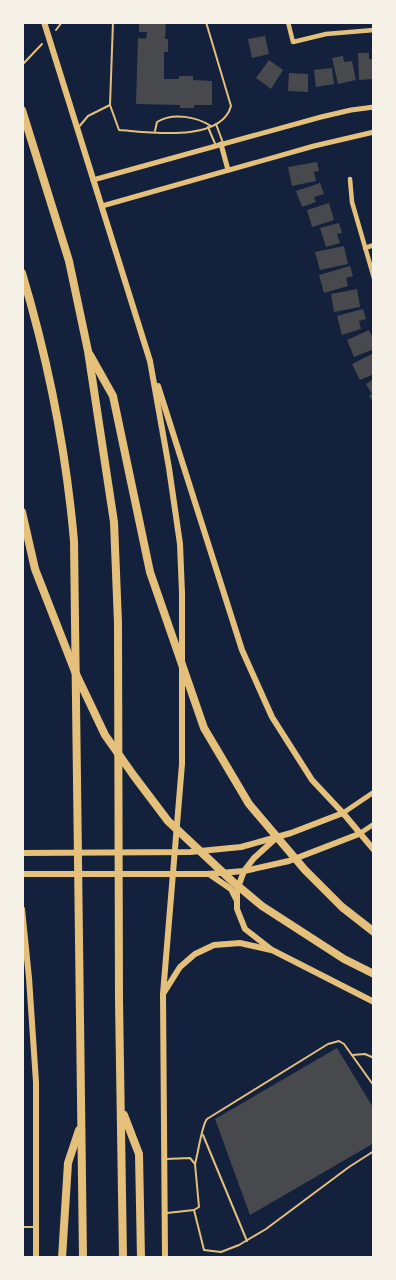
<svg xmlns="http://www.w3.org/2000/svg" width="396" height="1280" font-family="'Work Sans',sans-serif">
  <rect width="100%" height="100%" fill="#14213d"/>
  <g fill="#48494c">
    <polygon points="139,22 166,22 165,39 168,39 168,52 164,52 164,79 179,79 179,76 193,76 193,80 212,81 212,105 194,105 194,108 180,108 180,105 136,104 138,38 146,39 147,32 139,32"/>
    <polygon points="265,36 269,54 252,58 248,39"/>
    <polygon points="358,53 369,53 369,59 374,59 374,79 359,80"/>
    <polygon points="343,56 344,62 352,61 356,80 338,84 332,58"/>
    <polygon points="269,60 283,70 271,89 256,78"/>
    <polygon points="332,68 334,84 316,87 314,70"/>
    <polygon points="289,73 308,74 308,92 288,91"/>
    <polygon points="317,162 319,171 314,172 316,181 292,186 288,167"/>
    <polygon points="320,183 324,194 314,197 316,202 302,207 296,191"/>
    <polygon points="329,203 334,220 312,227 307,210"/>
    <polygon points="339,223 342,233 337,234 340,243 326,247 320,228"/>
    <polygon points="344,246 348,264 320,270 315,252"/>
    <polygon points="350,266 353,276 346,278 348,286 324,293 319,275"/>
    <polygon points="357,289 360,307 334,312 331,294"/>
    <polygon points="363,309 366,319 359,321 361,329 342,335 337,316"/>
    <polygon points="369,330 374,341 374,349 354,357 347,340"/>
    <polygon points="374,353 374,374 360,380 352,364"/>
    <polygon points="374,379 374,403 369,396 372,394 366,384"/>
    <polygon points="337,1048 374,1109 374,1143 250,1215 215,1119"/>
  </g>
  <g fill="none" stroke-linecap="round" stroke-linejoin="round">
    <g stroke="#e5c07b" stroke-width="2">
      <polyline points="56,30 62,22"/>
      <polyline points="22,65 42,44"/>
    </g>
    <g stroke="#e5c07b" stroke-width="2">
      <path d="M113,22L110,105L119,130C149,132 221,143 231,106L206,22"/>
      <polyline points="216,124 223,143"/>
      <polyline points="208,127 216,146"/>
      <polyline points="78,128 88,116 110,105"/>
      <path d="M155,131L157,122C173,112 197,117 211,126"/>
      <polyline points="352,1055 365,1054 374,1058"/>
      <polyline points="203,1135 247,1241"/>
      <polyline points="166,1159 190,1158 195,1164 199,1207 194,1210 167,1213"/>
      <path d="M195,1164C198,1154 202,1124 207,1119L328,1044L339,1041L344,1044L374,1086"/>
      <polyline points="194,1210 204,1250 221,1252 239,1245 266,1229 349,1167 374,1151"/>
      <polyline points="22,1227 33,1227"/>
    </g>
    <g stroke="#e5c07b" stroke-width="4.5">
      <polyline points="288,22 293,42 326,34 374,30"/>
      <polyline points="350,179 352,202 374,278"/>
      <polyline points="365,248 374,245"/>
    </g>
    <g stroke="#e5c07b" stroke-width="5">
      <polyline points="221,144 228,170"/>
      <polyline points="93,180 321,117 351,110 374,107"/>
      <polyline points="102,206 314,146 374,132"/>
      <polyline points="343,813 374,792"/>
      <polyline points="359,834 374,824"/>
    </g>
    <g stroke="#e5c07b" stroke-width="6">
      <polyline points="44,22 150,361 169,468 180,544 182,593 182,764 163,994 165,1258"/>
      <polyline points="158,386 242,650 272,717 312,780 343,813 374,850"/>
      <polyline points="275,839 254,858 244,871 237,890 237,909 245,929 272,950 374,1002"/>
      <polyline points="22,853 190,852 241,847 291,833 343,813"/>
      <polyline points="22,874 208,874 244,871 289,861 359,834"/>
      <polyline points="209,874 231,889 236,899"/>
      <polyline points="22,909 29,978 36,1082 36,1258"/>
      <polyline points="163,994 180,967 195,954 214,945 240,943 271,950"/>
    </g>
    <g stroke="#e5c07b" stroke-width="8">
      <polyline points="22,110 69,261 88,351 114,522 118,623 119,1000 123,1258"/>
      <path d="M22,273C48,360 66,449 74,541L83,1258"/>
      <polyline points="90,355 113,396 150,572 204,728 249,804 305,870 342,907 374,932"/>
      <polyline points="22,512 35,569 76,674 105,735 134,776 168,821 232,881 262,906 344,959 374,974"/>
      <polyline points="124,1115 139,1154 141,1258"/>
      <polyline points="62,1258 68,1163 79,1130"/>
    </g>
  </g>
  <rect width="396" height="1280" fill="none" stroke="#f6f1e7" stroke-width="48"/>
</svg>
